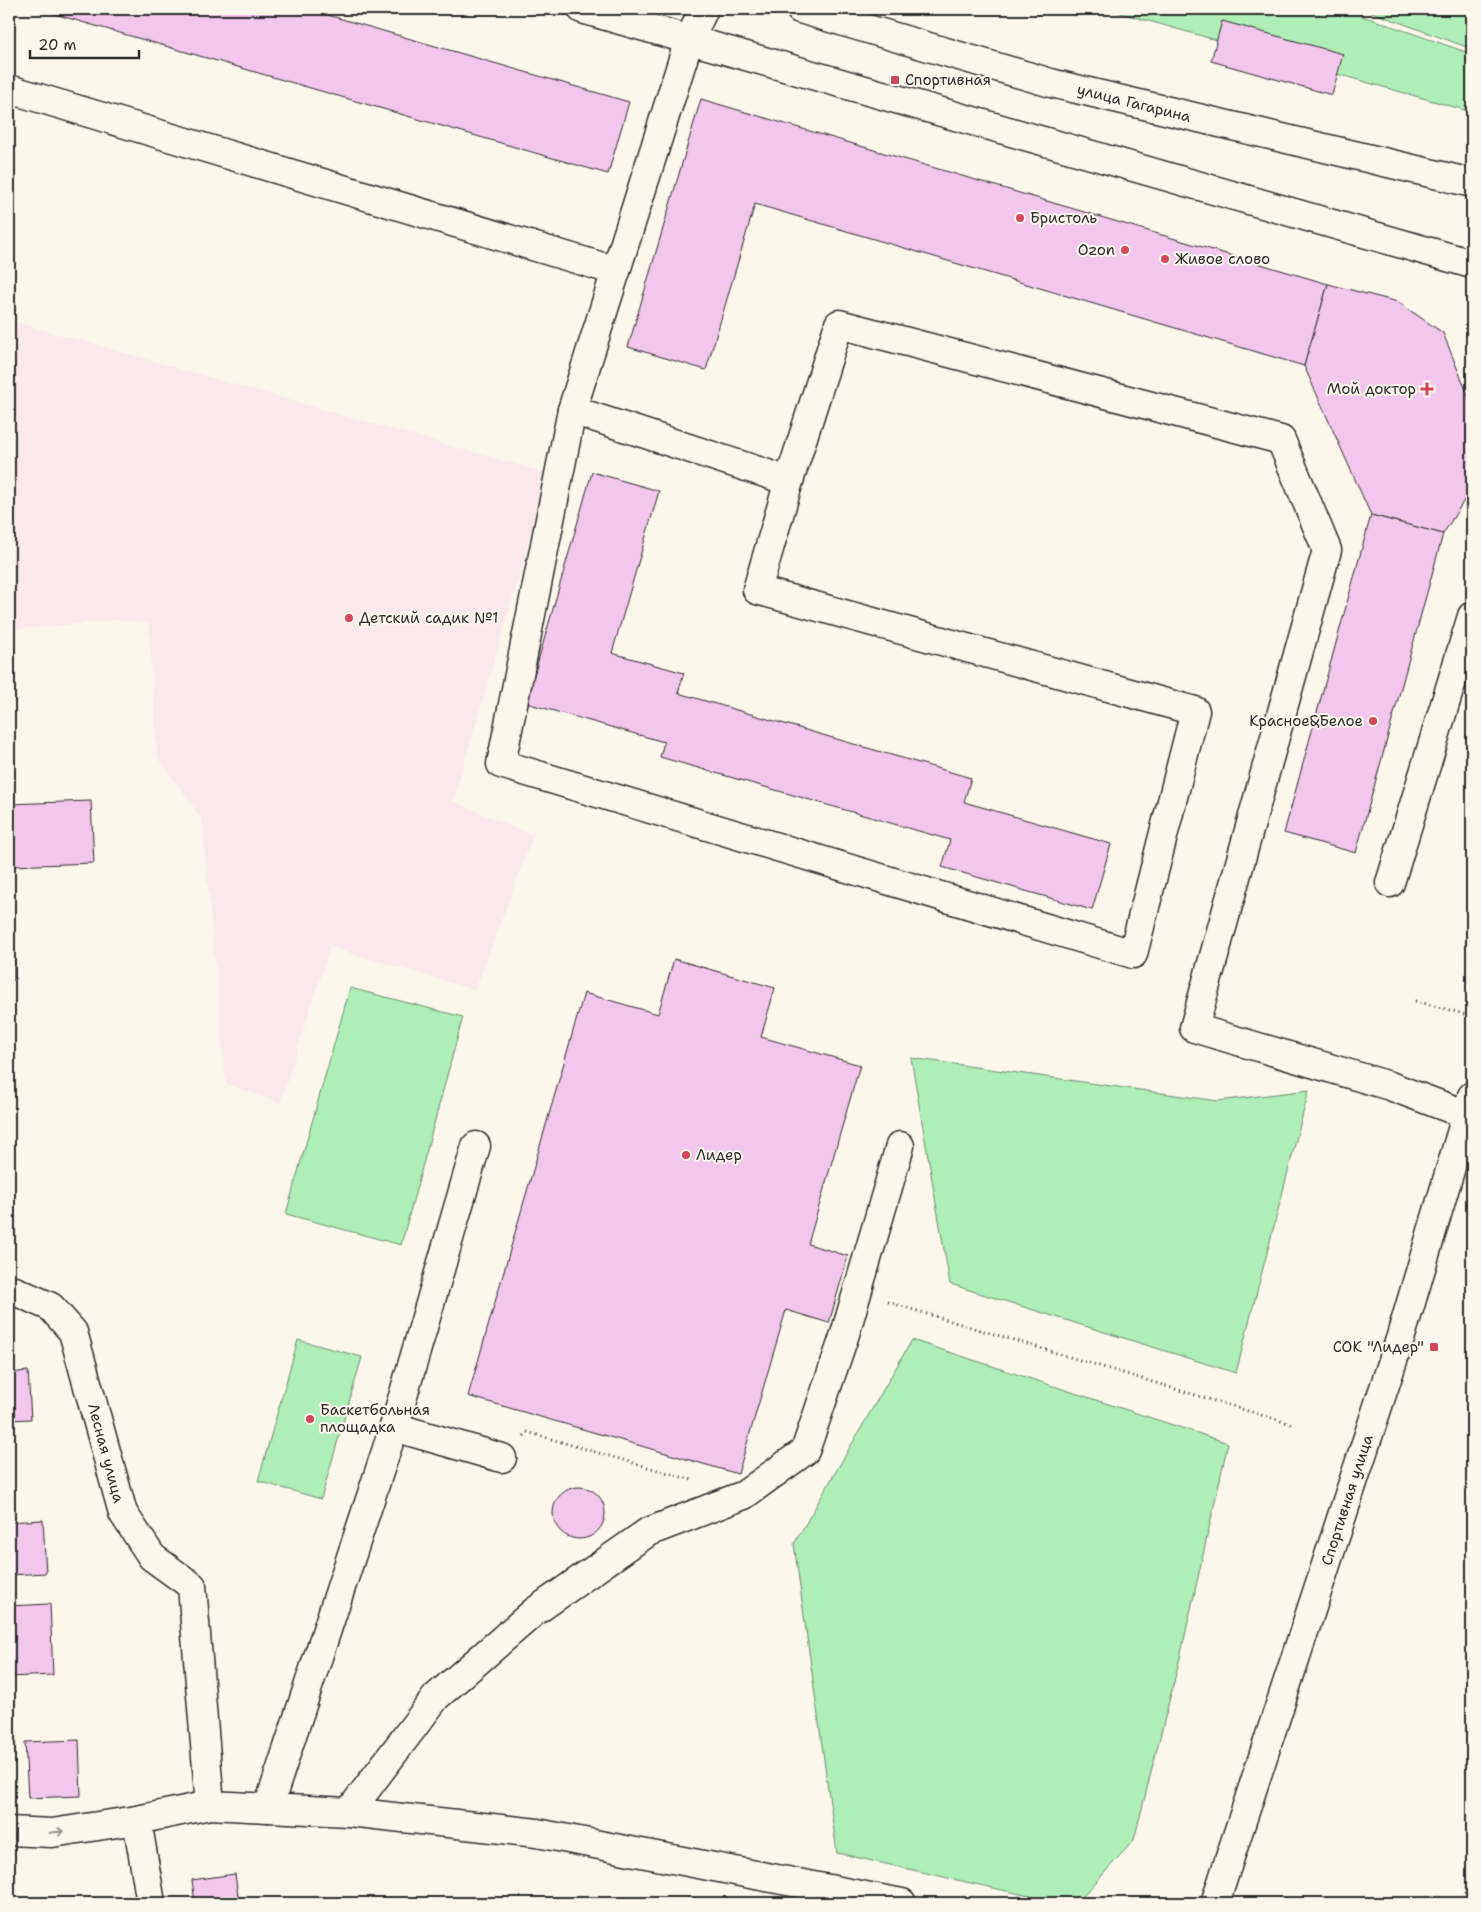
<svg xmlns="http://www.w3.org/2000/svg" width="1481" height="1912" font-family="'Shantell Sans',sans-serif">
  <rect width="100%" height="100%" fill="#fbf7ec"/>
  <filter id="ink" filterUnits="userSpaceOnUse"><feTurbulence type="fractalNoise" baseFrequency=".02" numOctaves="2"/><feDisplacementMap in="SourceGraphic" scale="10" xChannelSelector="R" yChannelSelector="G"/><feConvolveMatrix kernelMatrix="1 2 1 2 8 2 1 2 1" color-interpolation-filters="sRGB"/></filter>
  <g filter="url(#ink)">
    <polygon fill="#f9e8ec" points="9,320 549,474 453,801 533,836 475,990 330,947 280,1103 226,1084 202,819 157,756 149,624 118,620 9,630"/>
    <g fill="#afeeb6" stroke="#6d8c70">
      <polygon points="1106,9 1342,9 1472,54 1472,112"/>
      <polygon points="1363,9 1472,9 1472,49"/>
      <polygon points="350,988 463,1017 401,1245 286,1214"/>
      <polygon points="911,1058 1218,1101 1309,1090 1236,1373 950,1284"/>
      <polygon points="298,1340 362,1357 321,1499 258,1481"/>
      <polygon points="912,1340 1228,1443 1180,1658 1134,1840 1077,1903 1060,1903 837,1853 794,1544"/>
    </g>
    <g fill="#f3c6eb" stroke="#2b2b2b">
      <polygon points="37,9 307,9 629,102 608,174"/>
      <polygon points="1222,21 1343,54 1332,95 1211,61"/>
      <polygon points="701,99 1328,284 1304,366 755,204 706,370 628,347"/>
      <polygon points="1328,284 1398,302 1443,333 1472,405 1472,488 1443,534 1371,515 1304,366"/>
      <polygon points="592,472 659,491 612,653 684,673 678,693 971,778 964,802 1111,844 1092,910 942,867 950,840 660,757 664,742 526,703"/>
      <polygon points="1371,515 1443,534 1356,853 1284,833"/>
      <polygon points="91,801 94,863 9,866 9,804"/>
      <polygon points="9,905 13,905 14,980 9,981"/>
      <polygon points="674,959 775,988 761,1037 860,1065 808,1244 848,1256 829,1323 786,1310 738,1474 468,1396 584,993 658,1014"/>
      <polygon points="28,1371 31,1419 9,1420 9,1373"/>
      <circle cx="579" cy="1513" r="26"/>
      <polygon points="43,1520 46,1573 9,1575 9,1522"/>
      <polygon points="50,1604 53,1675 9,1677 9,1606"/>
      <polygon points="79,1740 81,1796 28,1798 25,1742"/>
      <polygon points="235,1874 239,1903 195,1903 192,1880"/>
    </g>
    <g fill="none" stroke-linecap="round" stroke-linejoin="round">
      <defs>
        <g id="minor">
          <polyline points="582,9 1472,264"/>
          <polyline points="704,9 689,40 572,410 501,764 1133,954 1195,711 757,590 789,481"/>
          <polyline points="800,9 1051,83 1472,183"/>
          <polyline points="9,89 616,271"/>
          <polyline points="572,410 789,481 839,324 1281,440 1327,550 1194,1028 1390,1086 1467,1115"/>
          <polyline points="1390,883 1472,616"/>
          <polyline points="9,1292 15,1291 51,1307 73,1332 123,1513 152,1557 192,1586 210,1805"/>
          <polyline points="394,1427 502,1458"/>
          <polyline points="268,1808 394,1427 476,1146"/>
          <polyline points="349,1812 436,1697 534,1612 648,1532 744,1495 805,1451 845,1334 900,1146"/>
          <polyline points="137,1820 151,1903"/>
          <polyline points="9,1831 52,1833 137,1820 210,1805 349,1812 537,1833 902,1903"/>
          <polyline points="1215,1903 1401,1336 1472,1096"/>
        </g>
      </defs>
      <use href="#minor" stroke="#2b2b2b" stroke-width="31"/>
      <g stroke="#2b2b2b" stroke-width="3" stroke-dasharray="1 4" stroke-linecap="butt">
        <polyline points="1415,1001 1472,1016"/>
        <polyline points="888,1302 1291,1424"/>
        <polyline points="524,1436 527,1432 692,1480"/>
        <polyline points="1462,1903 1472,1869"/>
      </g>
      <use href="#minor" stroke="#fbf7ec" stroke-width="28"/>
    </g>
    <defs><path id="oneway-shaft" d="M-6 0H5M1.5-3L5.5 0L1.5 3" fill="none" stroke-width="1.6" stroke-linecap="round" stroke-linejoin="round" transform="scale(1.25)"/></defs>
    <use stroke="#93918c" href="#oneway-shaft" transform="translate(57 1832) rotate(-6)"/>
  </g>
  <g fill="#d1495b" stroke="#fbf7ec" stroke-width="2">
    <rect x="890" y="75" width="10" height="10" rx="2.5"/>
    <circle cx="1020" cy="218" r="5"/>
    <circle cx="1125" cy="250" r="5"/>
    <circle cx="1165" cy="259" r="5"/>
    <path d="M1424.5 381.5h5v5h5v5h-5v5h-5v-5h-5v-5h5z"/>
    <circle cx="349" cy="618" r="5"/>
    <circle cx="1373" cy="721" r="5"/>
    <circle cx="686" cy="1155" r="5"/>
    <rect x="1429" y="1342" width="10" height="10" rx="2.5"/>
    <circle cx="310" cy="1419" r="5"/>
  </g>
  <g text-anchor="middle" stroke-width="4" stroke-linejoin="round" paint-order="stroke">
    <g font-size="15" fill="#2b2b2b" stroke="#fbf7ec" text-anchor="start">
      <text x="905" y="85">Спортивная</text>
      <text x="1030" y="223">Бристоль</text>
      <text x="1115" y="255" text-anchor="end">Ozon</text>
      <text x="1175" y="264">Живое слово</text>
      <text x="1416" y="394" text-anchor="end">Мой доктор</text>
      <text x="359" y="623">Детский садик №1</text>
      <text x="1363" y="726" text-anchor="end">Красное&amp;Белое</text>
      <text x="696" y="1160">Лидер</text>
      <text x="1424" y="1352" text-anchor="end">СОК "Лидер"</text>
      <text x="320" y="1415">Баскетбольная<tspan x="320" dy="17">площадка</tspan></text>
    </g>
    <g font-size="15" fill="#2b2b2b" stroke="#fbf7ec">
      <text transform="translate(1134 103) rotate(14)" y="5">улица Гагарина</text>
      <text transform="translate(106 1453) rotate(75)" y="5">Лесная улица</text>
      <text transform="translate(1347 1500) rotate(-72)" y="5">Спортивная улица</text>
    </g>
  </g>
  <rect width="1481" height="1912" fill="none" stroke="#fbf7ec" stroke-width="30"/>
  <rect x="15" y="15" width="1451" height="1882" fill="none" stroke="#2b2b2b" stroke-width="2" filter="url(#ink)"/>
  <path d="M30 50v8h109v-8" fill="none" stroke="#2b2b2b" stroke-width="2.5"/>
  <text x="38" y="50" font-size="15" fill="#2b2b2b" stroke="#fbf7ec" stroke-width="4" paint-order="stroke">20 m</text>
</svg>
